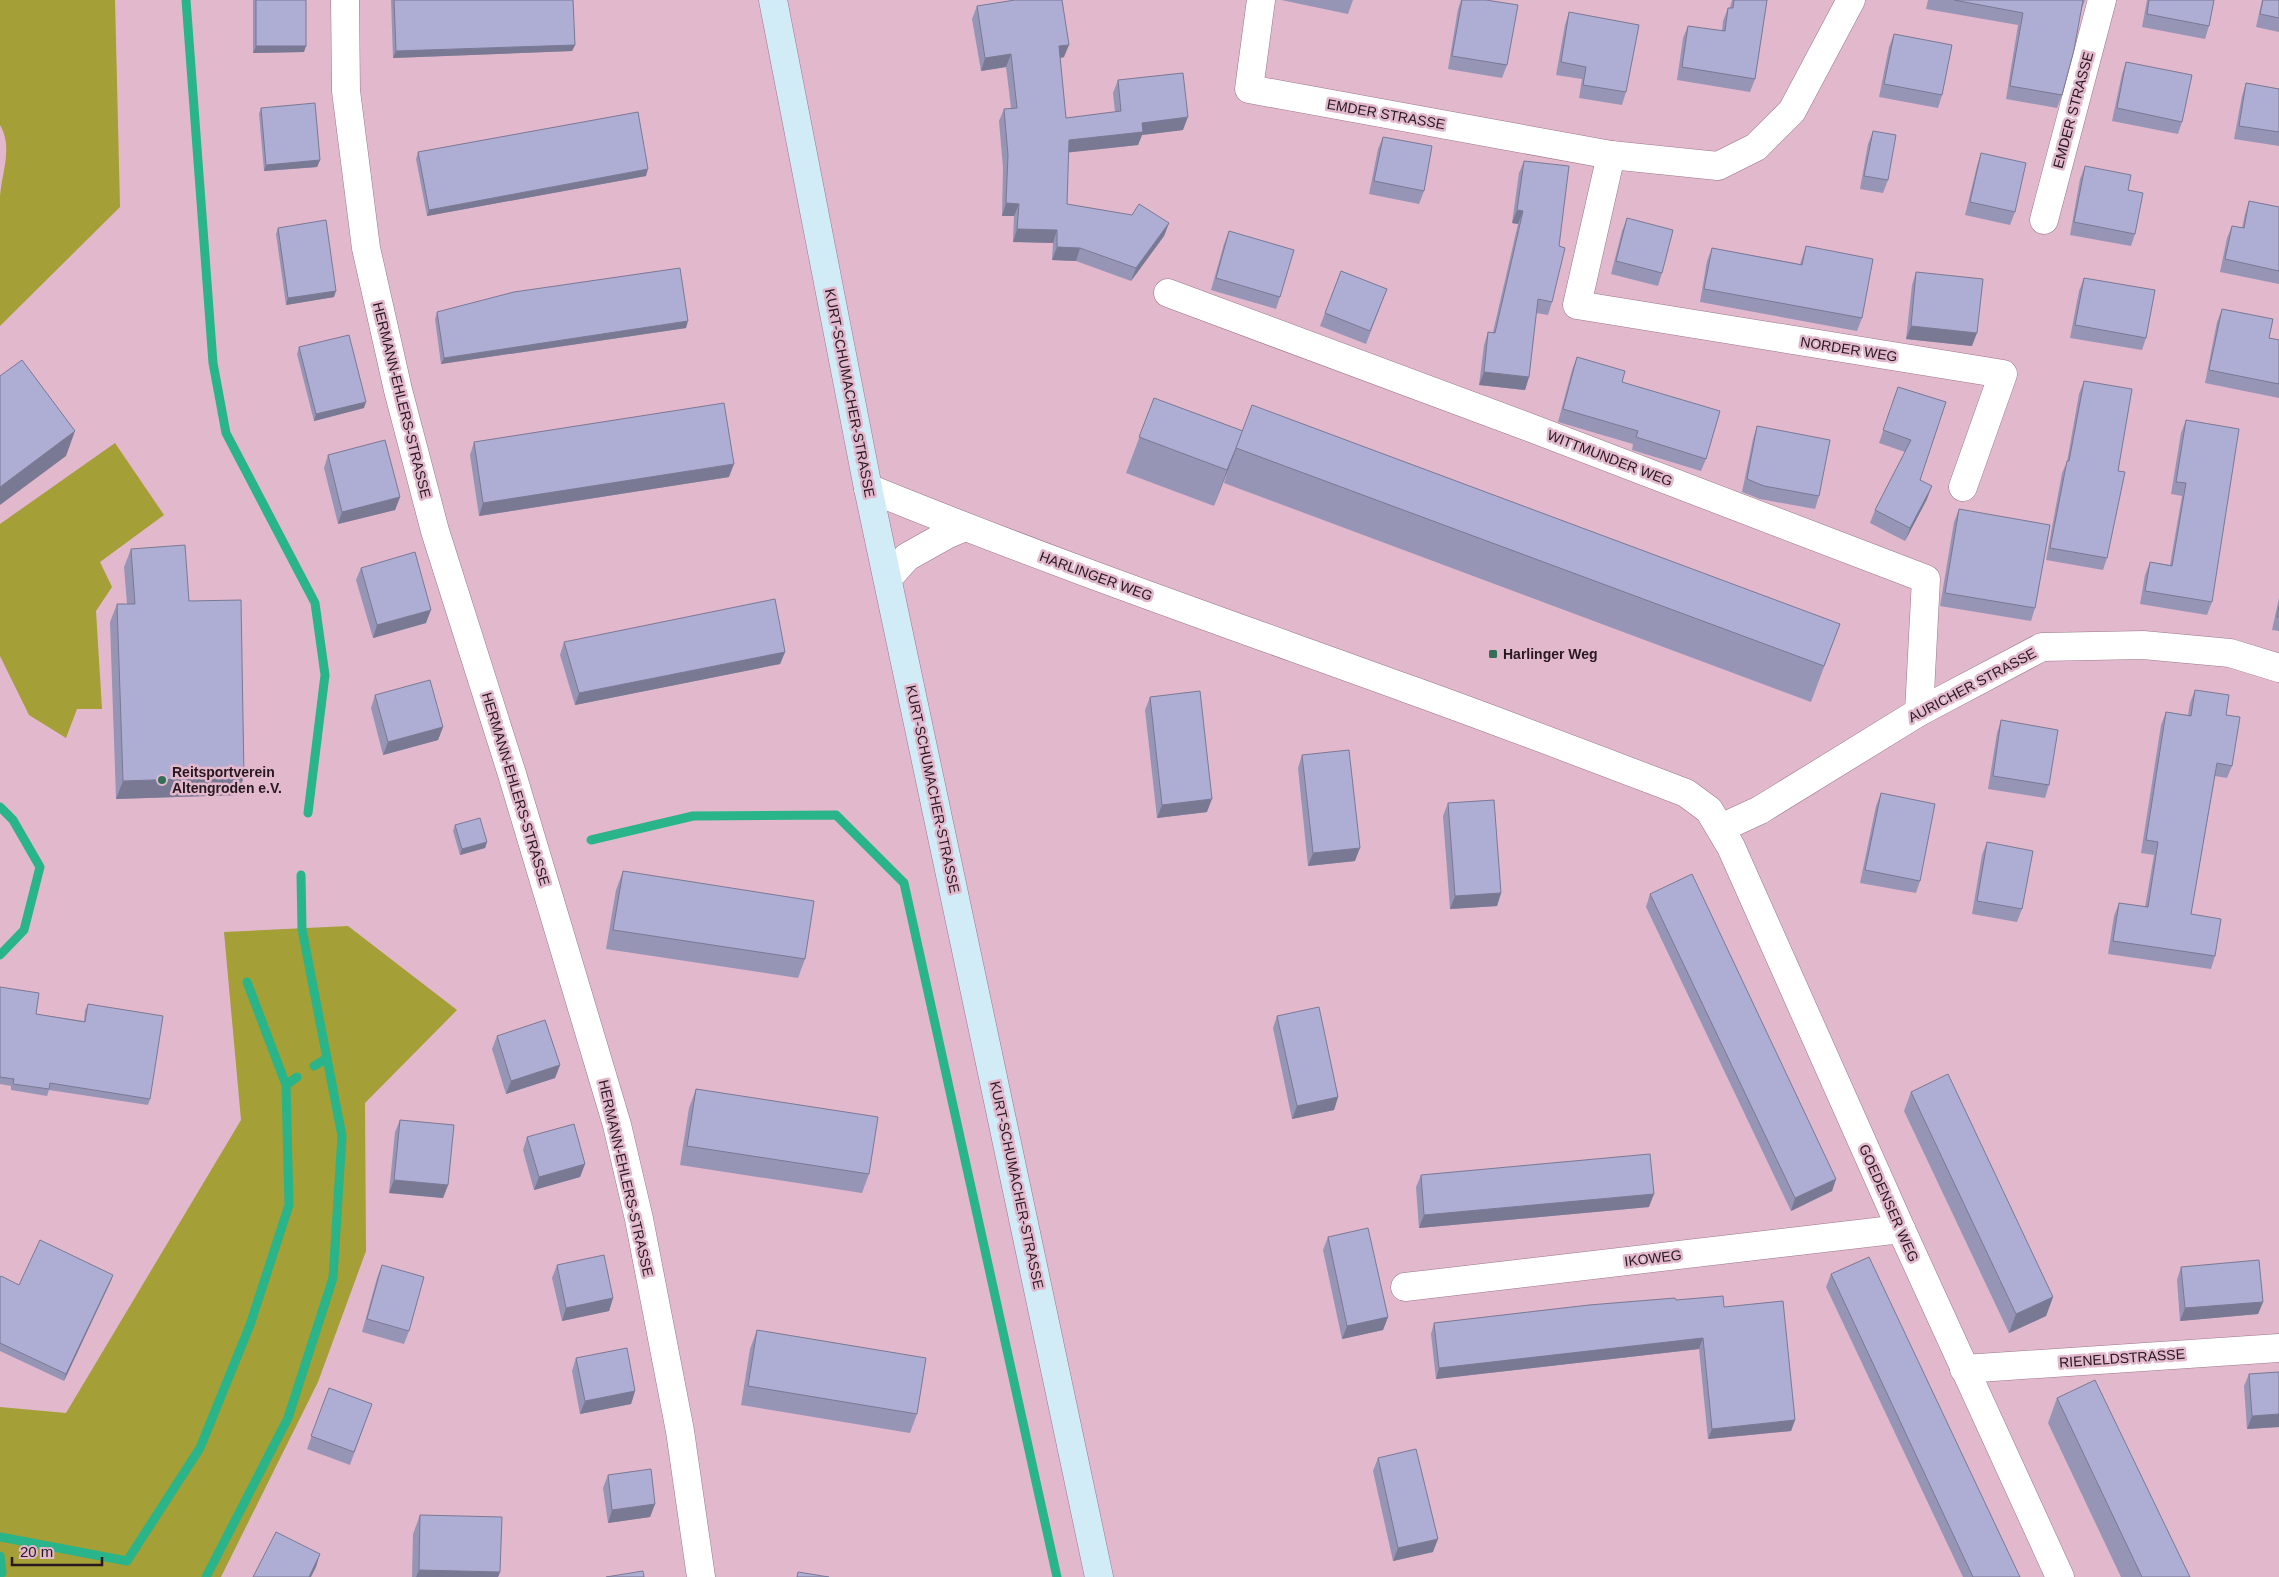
<svg xmlns="http://www.w3.org/2000/svg" width="2279" height="1577" font-family="Helvetica,sans-serif">
  <rect width="100%" height="100%" fill="#e2b8cd"/>
  <g fill="#a49f36">
    <path d="M0,0H115L120,207L0,326C0,283 0,238 0,196C2,172 13,147 0,125Z"/>
    <polygon points="115,443 164,515 100,562 112,587 96,611 102,709 77,709 66,738 29,715 0,656 0,524"/>
    <polygon points="348,926 457,1010 365,1103 366,1251 318,1382 221,1577 0,1577 0,1407 66,1413 241,1120 224,932"/>
  </g>
  <g fill="none" stroke-linecap="round" stroke-linejoin="round">
    <g stroke="#2ab489" stroke-width="9">
      <polyline points="186,0 213,363 226,433 315,603 325,675 308,813"/>
      <polyline points="0,807 13,820 40,867 24,930 0,955"/>
      <polyline points="591,840 693,816 836,815 904,883 1057,1577"/>
      <polyline points="247,982 286,1085"/>
      <polyline points="314,1066 327,1058"/>
      <polyline points="0,1537 127,1561 200,1448 250,1325 289,1205 286,1085 297,1077"/>
      <polyline points="0,1556 2,1573"/>
      <polyline points="206,1577 288,1418 333,1278 342,1136 302,929 301,875"/>
    </g>
    <defs>
      <g id="street">
        <polyline points="345,0 346,91 366,248 398,390 435,531 512,774 617,1125 639,1219 680,1431 701,1577"/>
        <polyline points="1261,0 1249,89 1611,155 1718,166 1756,147 1792,111 1851,0"/>
        <polyline points="1611,155 1577,305 2003,374 1963,487"/>
        <polyline points="2044,220 2102,0"/>
        <polyline points="1168,293 1531,428 1926,579 1919,712"/>
        <path d="M868,488C1047,561 1229,624 1411,690C1503,723 1594,758 1686,793L1709,810L1731,847L1901,1229L2060,1577"/>
        <polyline points="888,578 907,557 948,534 965,527"/>
        <polyline points="1721,828 1760,810 1919,712 2042,647 2143,645 2230,653 2279,668"/>
        <polyline points="1405,1287 1901,1229"/>
        <polyline points="1964,1369 2279,1348"/>
      </g>
      <polyline id="secondary" points="773,0 868,488 1099,1577"/>
    </defs>
    <use href="#street" stroke="#9c7689" stroke-width="29"/>
    <use href="#secondary" stroke="#9c7689" stroke-width="29"/>
    <use href="#street" stroke="#fff" stroke-width="28"/>
    <use href="#secondary" stroke="#d2ecf7" stroke-width="28"/>
  </g>
  <g fill="#9695b6">
    <polygon points="253,0 306,0 304,52 253,53"/>
    <polygon points="391,0 573,0 575,45 572,51 393,58"/>
    <polygon points="1281,0 1353,0 1348,14"/>
    <polygon points="1461,0 1486,0 1507,65 1502,78 1448,69 1458,9"/>
    <polygon points="1732,0 1767,0 1755,79 1750,92 1677,80 1683,38 1688,26 1722,31 1723,21 1728,8 1730,8"/>
    <polygon points="1928,0 2085,0 2082,8 2062,95 2057,108 2006,99 2018,25 1926,9"/>
    <polygon points="2147,0 2214,0 2209,26 2205,39 2142,27"/>
    <polygon points="2262,0 2279,0 2279,32 2256,27"/>
    <polygon points="977,6 1064,57 1060,58 1066,118 1115,112 1113,93 1118,80 1183,130 1142,135 1138,145 1068,152 1067,204 1169,223 1164,236 1131,281 1076,261 1052,260 1053,243 1013,242 1014,216 1002,216 1003,168 999,121 1004,109 1011,108 1006,67 981,71 972,19"/>
    <polygon points="1569,12 1626,92 1622,105 1579,98 1582,79 1556,75 1565,25"/>
    <polygon points="1894,34 1942,95 1938,108 1879,97 1889,47"/>
    <polygon points="2126,62 2182,122 2178,134 2112,121 2122,74"/>
    <polygon points="2246,83 2279,89 2279,146 2234,139 2242,96"/>
    <polygon points="261,108 320,160 317,167 264,171 259,114"/>
    <polygon points="1873,131 1888,180 1883,193 1860,189 1868,144"/>
    <polygon points="1383,137 1424,191 1419,204 1369,194 1378,149"/>
    <polygon points="418,152 646,176 427,216 416,159"/>
    <polygon points="1981,153 2015,212 2010,225 1965,215 1977,166"/>
    <polygon points="1524,161 1552,302 1548,315 1536,313 1529,377 1525,390 1479,385 1484,345 1488,332 1493,332 1518,224 1512,223 1519,173"/>
    <polygon points="2085,166 2128,190 2135,234 2131,246 2070,235 2080,179"/>
    <polygon points="2249,201 2279,207 2279,284 2220,272 2227,238 2232,226 2242,228 2245,214"/>
    <polygon points="1627,218 1662,273 1658,286 1611,274 1622,231"/>
    <polygon points="278,228 334,297 286,305 276,234"/>
    <polygon points="1229,231 1280,297 1276,309 1211,290 1224,244"/>
    <polygon points="1806,246 1862,318 1857,331 1700,302 1707,261 1712,248 1800,264"/>
    <polygon points="1341,271 1387,289 1366,344 1320,326"/>
    <polygon points="1916,272 1972,346 1906,339 1912,285"/>
    <polygon points="2084,278 2146,338 2142,350 2070,338 2079,291"/>
    <polygon points="2222,309 2269,338 2279,340 2279,398 2205,383 2217,322"/>
    <polygon points="437,312 686,328 441,364 435,319"/>
    <polygon points="299,347 364,408 314,421 297,354"/>
    <polygon points="1577,357 1706,459 1701,471 1632,450 1633,444 1558,422 1572,370"/>
    <polygon points="2084,381 2118,471 2107,558 2103,570 2046,560 2062,473 2067,462 2079,394"/>
    <polygon points="1898,387 1946,402 1920,480 1927,499 1905,541 1870,523 1875,510 1905,452 1879,443"/>
    <polygon points="1154,398 1243,431 1840,624 1811,702 1224,483 1228,470 1214,506 1126,473"/>
    <polygon points="2186,420 2212,602 2207,615 2140,604 2145,575 2150,562 2170,565 2182,496 2171,494 2181,433"/>
    <polygon points="1757,426 1819,496 1815,509 1760,499 1742,492 1753,439"/>
    <polygon points="474,442 729,477 479,516 470,455"/>
    <polygon points="328,455 400,497 395,510 338,524 324,468"/>
    <polygon points="1959,509 2035,608 2031,621 1940,606 1954,522"/>
    <polygon points="131,549 237,795 116,799 110,622 117,604 127,604 124,567"/>
    <polygon points="361,568 426,623 373,638 356,580"/>
    <polygon points="2279,598 2279,631 2272,630"/>
    <polygon points="564,642 785,652 780,664 575,705 560,655"/>
    <polygon points="2195,690 2226,715 2232,766 2227,778 2215,776 2191,914 2215,956 2211,969 2108,954 2114,916 2119,903 2145,907 2154,855 2141,853 2161,725 2166,712 2188,715 2190,703"/>
    <polygon points="375,695 443,727 438,740 383,755 371,708"/>
    <polygon points="1150,697 1207,812 1157,818 1145,710"/>
    <polygon points="2001,720 2049,785 2045,798 1988,789 1997,733"/>
    <polygon points="1302,755 1355,861 1308,866 1298,768"/>
    <polygon points="1881,793 1920,881 1916,893 1860,883 1876,806"/>
    <polygon points="1448,803 1501,893 1497,906 1450,909 1443,816"/>
    <polygon points="455,825 487,842 485,848 460,855 453,831"/>
    <polygon points="1987,842 2022,909 2017,922 1972,914 1982,855"/>
    <polygon points="623,871 805,959 798,978 606,949 616,890"/>
    <polygon points="1650,894 1836,1179 1832,1191 1791,1211 1646,907"/>
    <polygon points="0,987 36,1014 84,1021 85,1010 88,1004 150,1099 148,1105 49,1090 47,1096 11,1090 11,1086 0,1084"/>
    <polygon points="1277,1016 1338,1097 1334,1110 1292,1119 1273,1028"/>
    <polygon points="497,1036 560,1065 555,1078 506,1094 492,1049"/>
    <polygon points="696,1089 869,1174 862,1193 680,1165 689,1108"/>
    <polygon points="1911,1092 2053,1297 2046,1316 2009,1333 1904,1111"/>
    <polygon points="400,1120 448,1185 443,1198 389,1193 395,1132"/>
    <polygon points="527,1137 585,1164 580,1177 534,1190 523,1150"/>
    <polygon points="1421,1175 1649,1207 1419,1228 1416,1187"/>
    <polygon points="1328,1237 1388,1317 1383,1330 1342,1339 1323,1250"/>
    <polygon points="382,1265 409,1331 404,1344 362,1332 377,1278"/>
    <polygon points="557,1265 613,1298 609,1311 562,1321 552,1278"/>
    <polygon points="2181,1267 2263,1302 2258,1314 2180,1321 2177,1280"/>
    <polygon points="1831,1274 2020,1577 1963,1577 1826,1287"/>
    <polygon points="113,1275 64,1381 0,1351 0,1277 19,1285"/>
    <polygon points="1676,1300 1724,1307 1795,1420 1791,1431 1708,1439 1699,1349 1436,1379 1431,1334 1434,1323"/>
    <polygon points="757,1330 917,1414 910,1433 741,1405 750,1349"/>
    <polygon points="576,1358 635,1391 631,1404 580,1414 572,1371"/>
    <polygon points="2279,1372 2279,1427 2247,1429 2244,1386 2249,1374"/>
    <polygon points="329,1388 372,1404 350,1465 307,1449"/>
    <polygon points="2057,1398 2190,1577 2121,1577 2048,1423"/>
    <polygon points="1378,1458 1433,1552 1393,1561 1373,1471"/>
    <polygon points="608,1475 655,1504 650,1517 608,1523 603,1488"/>
    <polygon points="420,1515 500,1572 498,1577 412,1577 413,1534"/>
  </g>
  <g fill="#7a7994">
    <polygon points="575,45 572,51 393,58 396,51"/>
    <polygon points="1069,45 1064,57 1055,59 1059,46"/>
    <polygon points="256,46 306,46 304,52 253,53"/>
    <polygon points="1011,54 1006,67 981,71 985,58"/>
    <polygon points="1188,117 1183,130 1142,135 1138,145 1064,153 1069,140 1142,123"/>
    <polygon points="320,160 317,167 264,171 266,165"/>
    <polygon points="648,169 646,176 427,216 429,210"/>
    <polygon points="1006,203 1019,204 1014,216 1002,216"/>
    <polygon points="1517,210 1523,211 1518,224 1512,223"/>
    <polygon points="1169,223 1164,236 1131,281 1136,268"/>
    <polygon points="1017,229 1057,230 1053,243 1013,242"/>
    <polygon points="1057,247 1080,248 1076,261 1052,260"/>
    <polygon points="336,291 334,297 286,305 288,298"/>
    <polygon points="688,321 686,328 441,364 444,358"/>
    <polygon points="1911,326 1977,333 1972,346 1906,339"/>
    <polygon points="1484,372 1529,377 1525,390 1479,385"/>
    <polygon points="366,402 364,408 314,421 316,414"/>
    <polygon points="75,431 66,456 0,505 0,487"/>
    <polygon points="1243,431 1228,470 1214,506 1227,470"/>
    <polygon points="734,464 729,477 479,516 483,503"/>
    <polygon points="1932,486 1927,499 1905,541 1910,528"/>
    <polygon points="400,497 395,510 338,524 342,512"/>
    <polygon points="431,610 426,623 373,638 377,625"/>
    <polygon points="785,652 780,664 575,705 579,693"/>
    <polygon points="443,727 438,740 383,755 388,742"/>
    <polygon points="244,777 237,795 116,799 123,781"/>
    <polygon points="1212,799 1207,812 1157,818 1162,805"/>
    <polygon points="487,842 485,848 460,855 462,849"/>
    <polygon points="1360,848 1355,861 1308,866 1313,853"/>
    <polygon points="1501,893 1497,906 1450,909 1455,896"/>
    <polygon points="560,1065 555,1078 506,1094 511,1081"/>
    <polygon points="1338,1097 1334,1110 1292,1119 1297,1106"/>
    <polygon points="585,1164 580,1177 534,1190 539,1177"/>
    <polygon points="1836,1179 1832,1191 1791,1211 1795,1198"/>
    <polygon points="394,1180 448,1185 443,1198 389,1193"/>
    <polygon points="1654,1194 1649,1207 1419,1228 1424,1215"/>
    <polygon points="113,1275 111,1281 64,1381 66,1374"/>
    <polygon points="2053,1297 2046,1316 2009,1333 2016,1314"/>
    <polygon points="613,1298 609,1311 562,1321 566,1308"/>
    <polygon points="2263,1302 2258,1314 2180,1321 2185,1308"/>
    <polygon points="1388,1317 1383,1330 1342,1339 1347,1326"/>
    <polygon points="1703,1338 1699,1349 1436,1379 1439,1368"/>
    <polygon points="635,1391 631,1404 580,1414 585,1401"/>
    <polygon points="2279,1414 2279,1427 2247,1429 2252,1416"/>
    <polygon points="1795,1420 1791,1431 1708,1439 1712,1429"/>
    <polygon points="655,1504 650,1517 608,1523 612,1510"/>
    <polygon points="1438,1539 1433,1552 1393,1561 1398,1548"/>
    <polygon points="320,1554 316,1567 311,1577 309,1577"/>
    <polygon points="419,1570 500,1572 498,1577 416,1577"/>
  </g>
  <g fill="#aeadd4" stroke="#7a7994">
    <rect x="256" y="0" width="50" height="46"/>
    <polygon points="394,0 573,0 575,45 396,51"/>
    <polygon points="1015,0 1062,0 1069,45 1059,46 1066,118 1121,111 1118,80 1183,73 1188,117 1142,123 1143,132 1069,140 1067,204 1132,215 1139,204 1169,223 1136,268 1080,248 1057,247 1057,230 1017,229 1019,204 1006,203 1008,155 1004,109 1017,108 1011,54 985,58 977,6"/>
    <polygon points="1462,0 1486,0 1518,5 1507,65 1452,56"/>
    <polygon points="1734,0 1767,0 1755,79 1682,67 1688,26 1725,31 1728,8 1733,8"/>
    <polygon points="1954,0 2083,0 2074,50 2062,95 2010,86 2023,13"/>
    <polygon points="2149,0 2214,0 2209,26 2147,14"/>
    <polygon points="2263,0 2279,0 2279,18 2260,14"/>
    <polygon points="1569,12 1639,25 1626,92 1583,85 1586,67 1561,62"/>
    <polygon points="1894,34 1952,45 1942,95 1884,84"/>
    <polygon points="2126,62 2192,75 2182,122 2117,108"/>
    <polygon points="2246,83 2279,89 2279,132 2239,126"/>
    <polygon points="315,103 320,160 266,165 261,108"/>
    <polygon points="638,112 648,169 429,210 418,152"/>
    <polygon points="1873,131 1896,135 1888,180 1864,176"/>
    <polygon points="1383,137 1432,146 1424,191 1374,181"/>
    <polygon points="1981,153 2026,163 2015,212 1970,202"/>
    <polygon points="1524,161 1569,166 1559,246 1565,248 1552,302 1538,299 1529,377 1484,372 1488,332 1495,333 1523,211 1517,210"/>
    <polygon points="2085,166 2131,175 2128,190 2143,193 2135,234 2074,222"/>
    <polygon points="2249,201 2279,207 2279,271 2225,259 2232,226 2244,228"/>
    <polygon points="1627,218 1673,230 1662,273 1616,261"/>
    <polygon points="326,220 336,291 288,298 278,228"/>
    <polygon points="1229,231 1294,250 1280,297 1216,278"/>
    <polygon points="1806,246 1873,259 1862,318 1704,289 1712,248 1802,265"/>
    <polygon points="680,268 688,321 444,358 437,312 514,292"/>
    <polygon points="1341,271 1387,289 1370,331 1325,313"/>
    <polygon points="1916,272 1983,279 1977,333 1911,326"/>
    <polygon points="2084,278 2155,290 2146,338 2075,325"/>
    <polygon points="2222,309 2273,319 2269,338 2279,340 2279,384 2209,370"/>
    <polygon points="349,335 366,402 316,414 299,347"/>
    <polygon points="1577,357 1625,371 1622,382 1720,411 1706,459 1636,437 1638,431 1563,409"/>
    <polygon points="22,360 75,431 0,487 0,376"/>
    <polygon points="2084,381 2132,389 2118,471 2125,472 2107,558 2050,548 2067,461 2069,461"/>
    <polygon points="1898,387 1946,402 1920,480 1932,486 1910,528 1875,510 1911,440 1883,430"/>
    <polygon points="1154,398 1243,431 1227,470 1139,437"/>
    <polygon points="724,403 734,464 483,503 474,442"/>
    <polygon points="1252,405 1840,624 1824,666 1236,448"/>
    <polygon points="2186,420 2239,429 2212,602 2145,591 2150,562 2172,566 2186,483 2176,482"/>
    <polygon points="1757,426 1830,440 1819,496 1764,486 1747,479"/>
    <polygon points="385,440 400,497 342,512 328,455"/>
    <polygon points="1959,509 2050,525 2035,608 1945,593"/>
    <polygon points="185,545 189,601 241,600 244,777 123,781 117,604 135,604 131,549"/>
    <polygon points="415,552 431,610 377,625 361,568"/>
    <polygon points="775,599 785,652 579,693 564,642"/>
    <polygon points="2279,606 2279,617 2277,617"/>
    <polygon points="430,680 443,727 388,742 375,695"/>
    <polygon points="2195,690 2229,695 2226,715 2240,717 2232,766 2217,763 2191,914 2221,919 2215,956 2113,941 2119,903 2148,907 2158,842 2146,840 2166,712 2191,716"/>
    <polygon points="1200,691 1212,799 1162,805 1150,697"/>
    <polygon points="2001,720 2058,730 2049,785 1993,776"/>
    <polygon points="1349,750 1360,848 1313,853 1302,755"/>
    <polygon points="1881,793 1935,804 1920,881 1865,870"/>
    <polygon points="1494,800 1501,893 1455,896 1448,803"/>
    <polygon points="480,818 487,842 462,849 455,825"/>
    <polygon points="1987,842 2033,851 2022,909 1977,901"/>
    <polygon points="623,871 814,901 805,959 613,930"/>
    <polygon points="1692,874 1836,1179 1795,1198 1650,894"/>
    <polygon points="0,987 39,993 36,1014 85,1022 88,1004 163,1016 150,1099 50,1083 49,1089 13,1084 14,1079 0,1077"/>
    <polygon points="1319,1007 1338,1097 1297,1106 1277,1016"/>
    <polygon points="545,1020 560,1065 511,1081 497,1036"/>
    <polygon points="1948,1074 2053,1297 2016,1314 1911,1092"/>
    <polygon points="696,1089 878,1117 869,1174 687,1146"/>
    <polygon points="400,1120 454,1125 448,1185 394,1180"/>
    <polygon points="574,1124 585,1164 539,1177 527,1137"/>
    <polygon points="1650,1154 1654,1194 1424,1215 1421,1175"/>
    <polygon points="1368,1228 1388,1317 1347,1326 1328,1237"/>
    <polygon points="40,1240 113,1275 66,1374 0,1343 0,1277 1,1276 19,1285"/>
    <polygon points="604,1255 613,1298 566,1308 557,1265"/>
    <polygon points="1869,1257 2020,1577 1973,1577 1831,1274"/>
    <polygon points="2259,1260 2263,1302 2185,1308 2181,1267"/>
    <polygon points="382,1265 424,1277 409,1331 367,1319"/>
    <polygon points="1723,1296 1724,1307 1783,1301 1795,1420 1712,1429 1703,1338 1439,1368 1434,1323 1589,1305 1675,1298 1676,1300"/>
    <polygon points="757,1330 926,1358 917,1414 748,1386"/>
    <polygon points="627,1348 635,1391 585,1401 576,1358"/>
    <polygon points="2279,1372 2279,1414 2252,1416 2249,1374"/>
    <polygon points="2095,1380 2190,1577 2142,1577 2057,1398"/>
    <polygon points="329,1388 372,1404 354,1452 311,1436"/>
    <polygon points="1416,1449 1438,1539 1398,1548 1378,1458"/>
    <polygon points="651,1469 655,1504 612,1510 608,1475"/>
    <polygon points="420,1515 502,1517 500,1572 419,1570"/>
    <polygon points="276,1532 320,1554 309,1577 253,1577"/>
    <polygon points="643,1571 644,1577 606,1577"/>
    <polygon points="798,1572 829,1577 797,1577"/>
  </g>
  <g fill="#336e58" stroke="#e2b8cd" stroke-width="2">
    <rect x="1488" y="649" width="10" height="10" rx="2.5"/>
    <circle cx="162" cy="780" r="5"/>
  </g>
  <g text-anchor="middle" stroke-width="5" stroke-linejoin="round" paint-order="stroke">
    <g font-size="14" fill="#271820" stroke="#e2b8cd">
      <text transform="translate(2073 110) rotate(-75)" y="5">EMDER STRASSE</text>
      <text transform="translate(1386 114) rotate(10)" y="5">EMDER STRASSE</text>
      <text transform="translate(1849 349) rotate(9)" y="5">NORDER WEG</text>
      <text transform="translate(850 393) rotate(79)" y="5">KURT-SCHUMACHER-STRASSE</text>
      <text transform="translate(402 400) rotate(76)" y="5">HERMANN-EHLERS-STRASSE</text>
      <text transform="translate(1610 458) rotate(21)" y="5">WITTMUNDER WEG</text>
      <text transform="translate(1096 576) rotate(20)" y="5">HARLINGER WEG</text>
      <text transform="translate(1972 685) rotate(-28)" y="5">AURICHER STRASSE</text>
      <text transform="translate(516 789) rotate(73)" y="5">HERMANN-EHLERS-STRASSE</text>
      <text transform="translate(933 789) rotate(78)" y="5">KURT-SCHUMACHER-STRASSE</text>
      <text transform="translate(626 1178) rotate(77)" y="5">HERMANN-EHLERS-STRASSE</text>
      <text transform="translate(1017 1185) rotate(78)" y="5">KURT-SCHUMACHER-STRASSE</text>
      <text transform="translate(1889 1203) rotate(66)" y="5">GOEDENSER WEG</text>
      <text transform="translate(1653 1258) rotate(-7)" y="5">IKOWEG</text>
      <text transform="translate(2122 1358) rotate(-4)" y="5">RIENELDSTRASSE</text>
    </g>
    <g font-size="14" font-weight="bold" fill="#271820" stroke="#e2b8cd" text-anchor="start">
      <text x="1503" y="659">Harlinger Weg</text>
      <text x="172" y="777">Reitsportverein<tspan x="172" dy="16">Altengroden e.V.</tspan></text>
    </g>
  </g>
  <path d="M12 1557v8h90v-8" fill="none" stroke="#271820" stroke-width="2.5"/>
  <text x="20" y="1557" font-size="15" fill="#271820" stroke="#e2b8cd" stroke-width="4" paint-order="stroke">20 m</text>
</svg>
